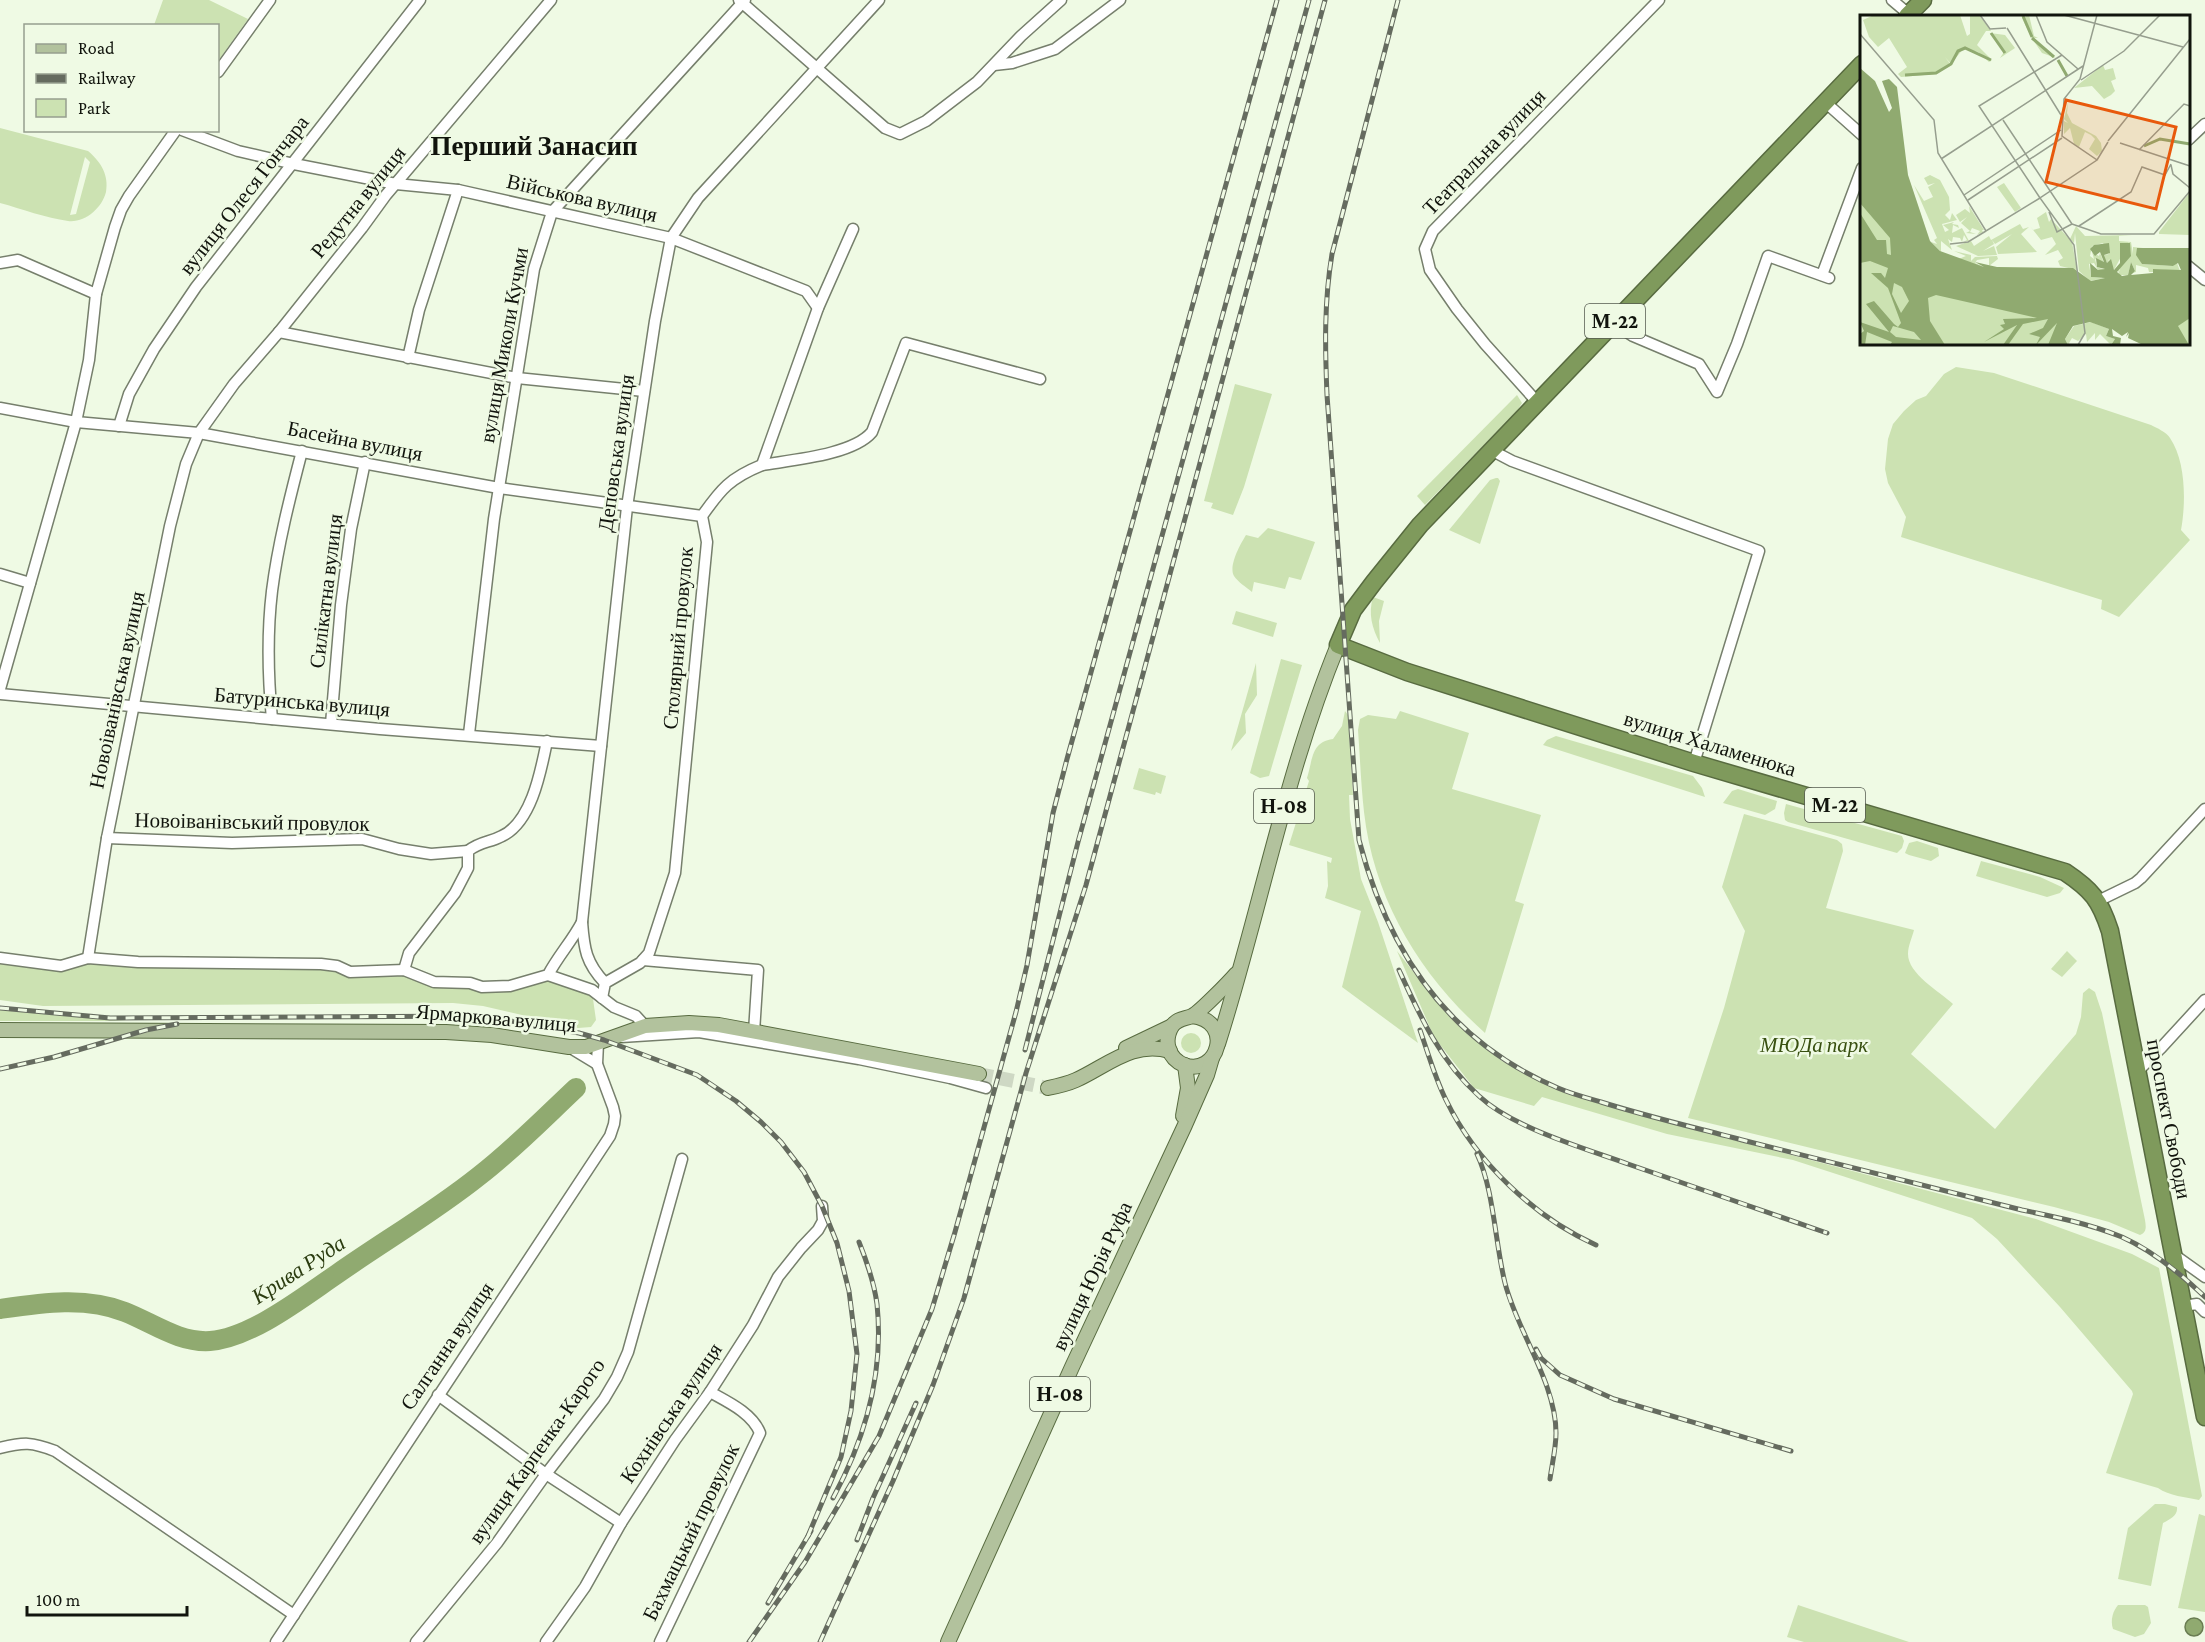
<svg xmlns="http://www.w3.org/2000/svg" width="2205" height="1642" font-family="'Crimson Pro',serif">
  <rect width="100%" height="100%" fill="#effae4"/>
  <g fill="#cce2b2" fill-rule="evenodd">
    <polygon points="163,0 209,0 248,19 218,61 218,26 154,25"/>
    <path d="M0,128L88,151C101,162 109,175 106,192C102,208 85,223 68,221C46,218 22,209 0,203ZM85,157L90,162L76,214L70,215Z"/>
    <path d="M1956,367L1994,373L2151,425C2157,428 2166,432 2170,438C2186,461 2186,503 2181,530L2190,540L2119,617L2101,609L2102,600L1901,537L1906,517L1888,483L1885,469L1888,439L1893,424L1904,411L1916,400L1926,396L1944,374Z"/>
    <polygon points="1235,384 1272,394 1244,487 1233,515 1211,508 1213,503 1204,501"/>
    <polygon points="1517,395 1522,403 1517,411 1425,505 1417,496"/>
    <polygon points="1496,478 1498,478 1500,481 1480,544 1449,530 1490,480"/>
    <path d="M1268,528L1315,542L1301,580L1289,577L1285,589L1254,582L1252,592C1246,587 1238,582 1234,576C1228,566 1241,543 1246,535L1258,538Z"/>
    <path d="M1373,597L1384,601L1379,621L1380,643C1372,628 1368,614 1373,597Z"/>
    <polygon points="1236,611 1277,623 1273,637 1232,624"/>
    <polygon points="1281,659 1302,665 1269,776 1260,778 1250,773"/>
    <polygon points="1256,663 1257,695 1245,714 1246,733 1231,751"/>
    <path d="M1345,711L1348,715L1353,795H1349L1350,819L1361,879L1378,922L1418,1043L1342,987L1361,911L1325,898L1328,886L1327,861L1331,863L1332,858L1289,845L1309,781L1307,778C1313,759 1311,742 1333,739L1342,726Z"/>
    <path d="M1400,711L1469,733L1452,789L1541,815L1515,901L1524,904L1485,1033C1420,975 1374,900 1364,812C1361,785 1360,757 1358,730L1360,719L1368,715L1396,719Z"/>
    <polygon points="1556,736 1693,776 1702,788 1705,797 1543,745 1547,740"/>
    <polygon points="1139,768 1166,776 1161,794 1156,792 1155,795 1133,789"/>
    <polygon points="1738,789 1777,801 1775,809 1765,815 1723,803 1732,791"/>
    <polygon points="1786,804 1902,836 1904,841 1902,848 1897,853 1788,822 1785,820 1784,813"/>
    <path d="M1744,814L1837,840L1842,844L1843,851L1826,908L1914,930C1912,938 1908,946 1908,954C1908,974 1939,991 1953,1004L1911,1054L1995,1129L2076,1034L2081,1017L2083,993L2089,988L2095,992L2102,1013L2145,1220C2146,1227 2147,1232 2140,1235L2109,1222L2054,1207L1688,1118L1724,1008L1745,931L1722,887Z"/>
    <polygon points="1917,841 1938,848 1939,856 1931,861 1909,855 1905,853 1909,843"/>
    <polygon points="1981,861 2040,877 2064,888 2060,893 2047,897 1976,876"/>
    <path d="M1397,951L1441,1007L1463,1029L1502,1061L1565,1093L1707,1133L2036,1219L2132,1254L2159,1268L2202,1496L2199,1500C2186,1497 2169,1496 2158,1488L2106,1473L2133,1394L2132,1391L2060,1307L1997,1239L1972,1218L1793,1160L1667,1134L1542,1097L1534,1106L1474,1088L1434,1037Z"/>
    <polygon points="2067,951 2077,961 2062,977 2051,969"/>
    <polygon points="0,960 60,968 89,960 321,966 403,973 469,985 550,977 592,992 596,1020 591,1027 578,1028 483,1006 453,1003 43,1006 0,1000"/>
    <polygon points="0,1010 126,1021 0,1021"/>
    <circle cx="1191" cy="1043" r="10"/>
    <path d="M2155,1504H2165L2177,1507C2178,1516 2170,1519 2163,1523L2151,1586L2118,1579L2128,1528Z"/>
    <polygon points="2199,1514 2205,1516 2205,1612 2178,1608"/>
    <polygon points="1798,1605 1909,1642 1804,1642 1787,1637"/>
    <path d="M2118,1605H2145L2148,1607L2151,1623L2144,1634L2135,1637L2113,1629C2110,1620 2113,1611 2118,1605Z"/>
  </g>
  <circle fill="#90aa70" stroke="#6a7d52" stroke-width="1.5" cx="2194" cy="1627" r="9"/>
  <g fill="none" stroke-linecap="round" stroke-linejoin="round">
    <path stroke="#90aa70" stroke-width="20" d="M0,1309C41,1303 86,1296 125,1312C153,1323 179,1343 210,1341C251,1338 303,1297 337,1274C384,1241 434,1212 479,1176C513,1150 544,1118 576,1088"/>
    <polyline stroke="#ced8c4" stroke-width="14" stroke-dasharray="14 7" stroke-linecap="butt" points="979,1074 1048,1088"/>
    <defs>
      <g id="minor">
        <polyline points="739,0 885,128 900,134 926,121 977,82 1021,36 1061,0"/>
        <polyline points="1892,0 1911,16"/>
        <polyline points="994,65 1012,63 1055,49 1120,0"/>
        <polyline points="218,72 270,0"/>
        <polyline points="1825,102 1862,135"/>
        <polyline points="182,130 238,151 294,164 396,184 458,190 671,238 806,291 818,308"/>
        <polyline points="2188,140 2205,124"/>
        <polyline points="0,263 18,260 96,294"/>
        <polyline points="2188,266 2205,280"/>
        <polyline points="1822,275 1862,168"/>
        <polyline points="1613,323 1633,336 1699,364 1717,392 1737,344 1768,256 1829,278"/>
        <polyline points="279,332 517,378 644,391"/>
        <polyline points="408,358 419,310 458,190"/>
        <polyline points="1538,403 1485,344 1457,309 1430,270 1425,249 1433,231 1659,0"/>
        <polyline points="0,408 76,422 199,433 499,488 702,516"/>
        <polyline points="119,426 129,394 154,349 196,287 420,0"/>
        <polyline points="1491,450 1512,461 1759,551 1694,763"/>
        <path d="M762,465C791,460 853,455 872,432L906,343L1040,379"/>
        <polyline points="0,574 30,583"/>
        <polyline points="0,689 76,422 89,360 96,294 115,227 121,210 129,196 176,130"/>
        <polyline points="0,694 380,729 601,746"/>
        <path d="M272,719C268,677 267,633 272,591C278,544 290,497 302,451"/>
        <polyline points="331,724 341,605 351,529 365,462"/>
        <polyline points="469,734 494,519 534,269 552,212 745,0"/>
        <polyline points="107,838 232,843 362,839 399,849 431,854 468,851"/>
        <polyline points="2098,901 2135,883 2141,878 2205,809"/>
        <path d="M0,958L61,966L88,958L138,962L321,964L337,966L350,972L404,970L434,982L470,983L482,987L510,986L548,975C558,956 572,941 582,922"/>
        <polyline points="88,958 107,838 170,526 186,464 199,433 234,384 279,332 362,228 386,195 551,0"/>
        <polyline points="643,960 758,970 754,1032"/>
        <path d="M404,970L409,953L455,893L468,868V851C481,841 489,843 502,836C532,822 541,770 547,741"/>
        <polyline points="548,975 592,990 614,1007 636,1016 645,1026"/>
        <path d="M605,983C586,963 584,949 582,922L627,507L655,321L671,238L698,198L879,0"/>
        <path d="M602,998L605,983L640,963L649,953L675,873L707,542L702,516C721,489 730,478 762,465L818,308L853,229"/>
        <polyline points="621,1037 699,1032 859,1059 950,1078 986,1088"/>
        <polyline points="569,1047 597,1064"/>
        <polyline points="2137,1072 2160,1049 2205,1000"/>
        <polyline points="2173,1254 2205,1277"/>
        <polyline points="2183,1306 2197,1304 2205,1312"/>
        <polyline points="438,1395 546,1474 621,1523"/>
        <path d="M0,1448C24,1442 32,1442 55,1451L294,1615"/>
        <polyline points="276,1642 610,1136 614,1124 615,1116 613,1107 597,1064 598,1043"/>
        <polyline points="416,1642 497,1543 546,1474 604,1399 617,1377 628,1352 682,1159"/>
        <polyline points="546,1642 585,1587 621,1523 675,1440 710,1392 753,1325 778,1277 801,1248 818,1230 823,1221 822,1206"/>
        <path d="M660,1642L760,1433C752,1413 728,1402 710,1392"/>
      </g>
      <g id="major">
        <path d="M1192,1016C1235,1021 1218,1077 1184,1065C1177,1062 1171,1056 1169,1049C1166,1041 1168,1033 1172,1026C1178,1018 1185,1019 1192,1016C1200,1012 1229,982 1236,974"/>
        <polyline points="0,1030 446,1032 492,1035 569,1047 586,1047 645,1026 689,1023 719,1025 979,1074"/>
        <path d="M1218,1044C1260,912 1285,774 1338,645"/>
        <polyline points="1126,1048 1172,1026"/>
        <path d="M1048,1088C1058,1086 1067,1084 1076,1080C1107,1066 1133,1040 1170,1051"/>
        <polyline points="1183,1116 1188,1088 1185,1065"/>
        <polyline points="948,1642 1072,1367 1185,1125 1207,1075 1212,1058"/>
      </g>
      <g id="highway">
        <polyline points="1907,16 1923,0"/>
        <path d="M1862,64L1420,525L1374,582L1353,610L1338,645L1407,672L1694,763L2065,872C2092,890 2100,900 2110,931L2205,1417"/>
      </g>
    </defs>
    <use href="#minor" stroke="#767f6c" stroke-width="13"/>
    <use href="#major" stroke="#586b40" stroke-width="16"/>
    <use href="#highway" stroke="#586b40" stroke-width="19"/>
    <use href="#minor" stroke="#fff" stroke-width="10"/>
    <use href="#major" stroke="#b2c29d" stroke-width="14"/>
    <use href="#highway" stroke="#7f9a5c" stroke-width="16"/>
    <defs>
      <g id="rail">
        <path d="M1398,0L1332,254C1324,302 1325,347 1327,395L1359,840C1388,952 1449,1042 1558,1088C1572,1094 1587,1098 1601,1102C1649,1117 1697,1128 1746,1141C1838,1164 1930,1187 2022,1210C2056,1217 2090,1224 2122,1237C2153,1251 2181,1274 2205,1297"/>
        <path d="M1399,970C1420,1016 1440,1061 1479,1096C1513,1128 1584,1148 1628,1164C1694,1187 1761,1210 1827,1233"/>
        <polyline points="0,1008 110,1018 483,1016 579,1033 604,1040 697,1075 736,1101 761,1122 781,1142 804,1172 822,1206 837,1243 849,1291 857,1354 851,1411 841,1457 808,1536"/>
        <path d="M1420,1030C1428,1053 1435,1078 1446,1100C1476,1162 1534,1217 1596,1245"/>
        <polyline points="1025,1050 1078,842 1309,0"/>
        <polyline points="0,1069 54,1057 146,1030 177,1024"/>
        <path d="M1477,1154C1494,1190 1495,1243 1505,1283C1517,1331 1556,1383 1556,1433C1556,1448 1552,1464 1550,1479"/>
        <polyline points="1536,1349 1541,1358 1560,1375 1614,1399 1791,1451"/>
        <path d="M833,1498C865,1439 884,1372 877,1304C874,1282 867,1262 859,1242"/>
        <polyline points="857,1540 873,1498 916,1403"/>
        <polyline points="768,1603 811,1531"/>
        <polyline points="749,1642 805,1562 879,1436 932,1309 955,1232 1016,1012 1027,965 1053,813 1067,759 1277,0"/>
        <polyline points="820,1642 893,1481 933,1385 964,1298 1026,1073 1086,885 1325,0"/>
      </g>
    </defs>
    <use href="#rail" stroke="#656b5f" stroke-width="5"/>
    <use href="#rail" stroke="#effae4" stroke-width="3" stroke-dasharray="9" stroke-linecap="butt"/>
  </g>
  <g text-anchor="middle" stroke-width="5" stroke-linejoin="round" paint-order="stroke">
    <g fill="#effae4" stroke="#54594e" stroke-width="1.5">
      <rect x="1585" y="304" width="60" height="34" rx="4.5"/>
      <rect x="1805" y="788" width="60" height="34" rx="4.5"/>
      <rect x="1254" y="789" width="60" height="34" rx="4.5"/>
      <rect x="1030" y="1377" width="60" height="34" rx="4.5"/>
    </g>
    <g font-size="20" font-weight="bold" fill="#11140d">
      <text x="1615" y="328">М-22</text>
      <text x="1835" y="812">М-22</text>
      <text x="1284" y="813">Н-08</text>
      <text x="1060" y="1401">Н-08</text>
    </g>
    <g font-size="21" fill="#11140d" stroke="#effae4">
      <text transform="translate(1484 152) rotate(-46)" y="7">Театральна вулиця</text>
      <text transform="translate(244 195) rotate(-52)" y="7">вулиця Олеся Гончара</text>
      <text transform="translate(582 198) rotate(13)" y="7">Військова вулиця</text>
      <text transform="translate(358 202) rotate(-51)" y="7">Редутна вулиця</text>
      <text transform="translate(504 345) rotate(-80)" y="7">вулиця Миколи Кучми</text>
      <text transform="translate(355 441) rotate(11)" y="7">Басейна вулиця</text>
      <text transform="translate(616 453) rotate(-82)" y="7">Деповська вулиця</text>
      <text transform="translate(326 591) rotate(-83)" y="7">Силікатна вулиця</text>
      <text transform="translate(678 638) rotate(-85)" y="7">Столярний провулок</text>
      <text transform="translate(117 690) rotate(-78)" y="7">Новоіванівська вулиця</text>
      <text transform="translate(302 702) rotate(5)" y="7">Батуринська вулиця</text>
      <text transform="translate(1710 744) rotate(17)" y="7">вулиця Халаменюка</text>
      <text transform="translate(252 822) rotate(1)" y="7">Новоіванівський провулок</text>
      <text transform="translate(496 1018) rotate(5)" y="7">Ярмаркова вулиця</text>
      <text transform="translate(2169 1119) rotate(79)" y="7">проспект Свободи</text>
      <text transform="translate(1092 1276) rotate(-65)" y="7">вулиця Юрія Руфа</text>
      <text transform="translate(447 1346) rotate(-56)" y="7">Салганна вулиця</text>
      <text transform="translate(671 1413) rotate(-56)" y="7">Кохнівська вулиця</text>
      <text transform="translate(537 1451) rotate(-55)" y="7">вулиця Карпенка-Карого</text>
      <text transform="translate(691 1532) rotate(-64)" y="7">Бахмацький провулок</text>
    </g>
    <g font-size="21" font-style="italic" fill="#385010" stroke="#effae4">
      <text x="1814" y="1052">МЮДа парк</text>
    </g>
    <g font-size="22" font-style="italic" fill="#2b3c10" stroke="#effae4">
      <text transform="translate(298 1269) rotate(-33)" y="8">Крива Руда</text>
    </g>
    <g font-size="27" font-weight="bold" fill="#11140d" stroke="#effae4">
      <text x="534" y="155">Перший Занасип</text>
    </g>
  </g>
  <g transform="translate(1860 15)">
    <rect width="330" height="330" fill="#effae4"/>
    <path d="M14,0H100L107,21L110,19V0H119L131,16H126L117,30L132,45L129,47L118,37L103,34L91,49L85,42L91,50L76,59L41,62L38,59L47,52L29,23L18,32L9,22L3,5ZM169,0L174,21L178,23H173L196,43L182,38L171,22L162,3ZM130,18L145,20L155,33L140,43L144,37ZM243,50L245,55L253,53L256,64L251,66L255,76L251,80L244,84L232,71L214,73ZM208,88L207,98L212,108L236,121L241,128L242,136L237,141L229,134L235,124L231,120L225,117L219,132L214,129L210,113L204,119V106L208,108L204,104ZM0,121L41,164L62,232L100,259L330,272V330L219,300L200,330H0ZM70,160L80,165L89,182L90,195L85,200L90,205L92,198L97,205L82,209L85,217L89,215L83,210L94,207L92,209L98,210L99,213L93,210L92,218L102,213L109,226L103,227L107,225L104,220L102,227L100,223L93,222L92,227L88,224L92,235L81,226V237L71,227L77,229L74,225L77,223L54,170L64,186L73,182L68,172L75,168L68,170L64,163ZM144,168L161,193L155,197L137,172ZM330,177V220L299,219V217ZM109,191L124,215H122L123,217L117,220L120,216L112,213L110,217L116,219L106,218L110,216L101,208L107,202L100,207L96,200L105,194L110,198ZM186,197L189,207L191,204L212,227L217,255L200,251L198,246L203,243L198,235L185,240L196,229L192,222L181,225L170,211L173,215L180,213L177,203ZM160,209L163,214L169,212L161,219L177,237L138,239L136,232L152,219L135,229L132,225L134,229L123,236L134,231L137,240L118,241L96,231L111,226L114,231L129,221L131,225ZM216,211L225,221L272,220L259,221V226L271,227L273,239V232L283,233H277L282,249L313,251L317,248L320,256L293,254L299,257H289L288,253L276,250V257L270,259L275,256L271,247L268,260H259L258,254L260,256L259,253L271,240L269,227L254,255L249,244L248,248L245,245L244,240L249,239L243,228L232,231L230,241L234,244L232,237L239,241L240,238L244,248L235,244L237,252L245,255H238L234,248L229,249L231,262L242,263L244,260L245,263L230,266L219,256L215,218L214,228L210,224ZM94,236L111,240V246L115,242L137,241L138,244L129,251V243L117,245L115,248L124,252L96,245L106,241ZM231,307L249,314L246,321L255,324L251,330L240,319L235,325V318L227,327L226,319L218,326L212,323L208,330L205,324L214,311Z" fill="#cce2b2"/>
    <path d="M0,53L15,66L29,97L32,93L22,66L29,64L37,72L48,160L70,226L80,236L124,252L115,247L137,252L213,253L231,266L245,263L231,262L230,248L238,255L245,254L237,252L236,243L244,247L240,237L235,241L230,234L234,230L249,228L250,238L244,240L247,248L251,244L254,255L260,248V228H270L271,241L257,257L262,261L268,260L271,247L275,256L271,260L293,258V254L321,255L318,248L313,251L282,249L276,240L277,233H330V303L318,311L329,330H283L268,323L269,318L266,322L268,317L262,321L252,314L253,321L261,323L260,330H251L255,324L246,321L249,314L230,307L213,311L205,324L208,330H188L197,308L176,330L180,322L169,319L183,313L188,304L163,309L148,330H143L157,310L124,327L144,314L140,310L145,309L143,304L177,303L76,280L68,283L70,306L85,330H30L32,327L7,317L5,330H0V319L4,316L0,307L29,317L6,289L14,286L34,309L38,312L41,308L28,273L11,258H21L25,263L28,253L10,246L0,248V198L17,225H26L27,239L31,240L30,223L0,188ZM34,268L42,272L49,286L41,298L32,279ZM33,311L54,317L61,325L36,322L30,317Z" fill="#90aa70" fill-rule="evenodd"/>
    <path fill="none" stroke="#90aa70" stroke-width="3" d="M163,1L172,22M131,18L145,38M172,23L194,42M198,45L207,61M45,60L76,58L91,49L98,36L105,33L131,45M284,131L300,124L330,129"/>
    <path fill="none" stroke="#969e8e" stroke-width="1.5" d="M120,0L130,14L146,13M176,0L187,27L218,54M204,0L323,32M147,13L201,100M0,19L74,105L78,138L126,216L180,183M221,65L264,36L300,0M143,105L212,209M248,126L330,24M260,128L330,151M279,135L324,89L330,91M81,144L223,51M237,145L248,127M311,150L313,159L330,173M104,180L201,115M180,183L119,91L202,40M108,185L202,123M189,197L197,217L212,209M212,209L241,219H294L330,176M219,211L271,177L282,152L305,160L311,149M90,229L108,227L126,216M218,330L225,318L214,230L180,183L237,145L202,121L204,84L220,64L237,0"/>
    <path fill="#e8590c" fill-opacity="0.15" stroke="#e8590c" stroke-width="3" d="M206,85L316,112L296,194L186,167Z"/>
    <rect width="330" height="330" fill="none" stroke="#11140d" stroke-width="3"/>
  </g>
  <rect x="24" y="24" width="195" height="108" fill="#effae4" stroke="#969e8e" stroke-width="1.5"/>
  <rect x="36" y="44" width="30" height="9" fill="#b2c29d" stroke="#969e8e" stroke-width="1.5"/>
  <text x="78" y="54" font-size="18" fill="#11140d">Road</text>
  <rect x="36" y="74" width="30" height="9" fill="#656b5f" stroke="#969e8e" stroke-width="1.5"/>
  <text x="78" y="84" font-size="18" fill="#11140d">Railway</text>
  <rect x="36" y="99" width="30" height="18" fill="#cce2b2" stroke="#969e8e" stroke-width="1.5"/>
  <text x="78" y="114" font-size="18" fill="#11140d">Park</text>
  <path d="M27 1606v9h160v-9" fill="none" stroke="#11140d" stroke-width="3"/>
  <text x="36" y="1606" font-size="18" fill="#11140d" stroke="#effae4" stroke-width="4.5" paint-order="stroke">100 m</text>
</svg>
